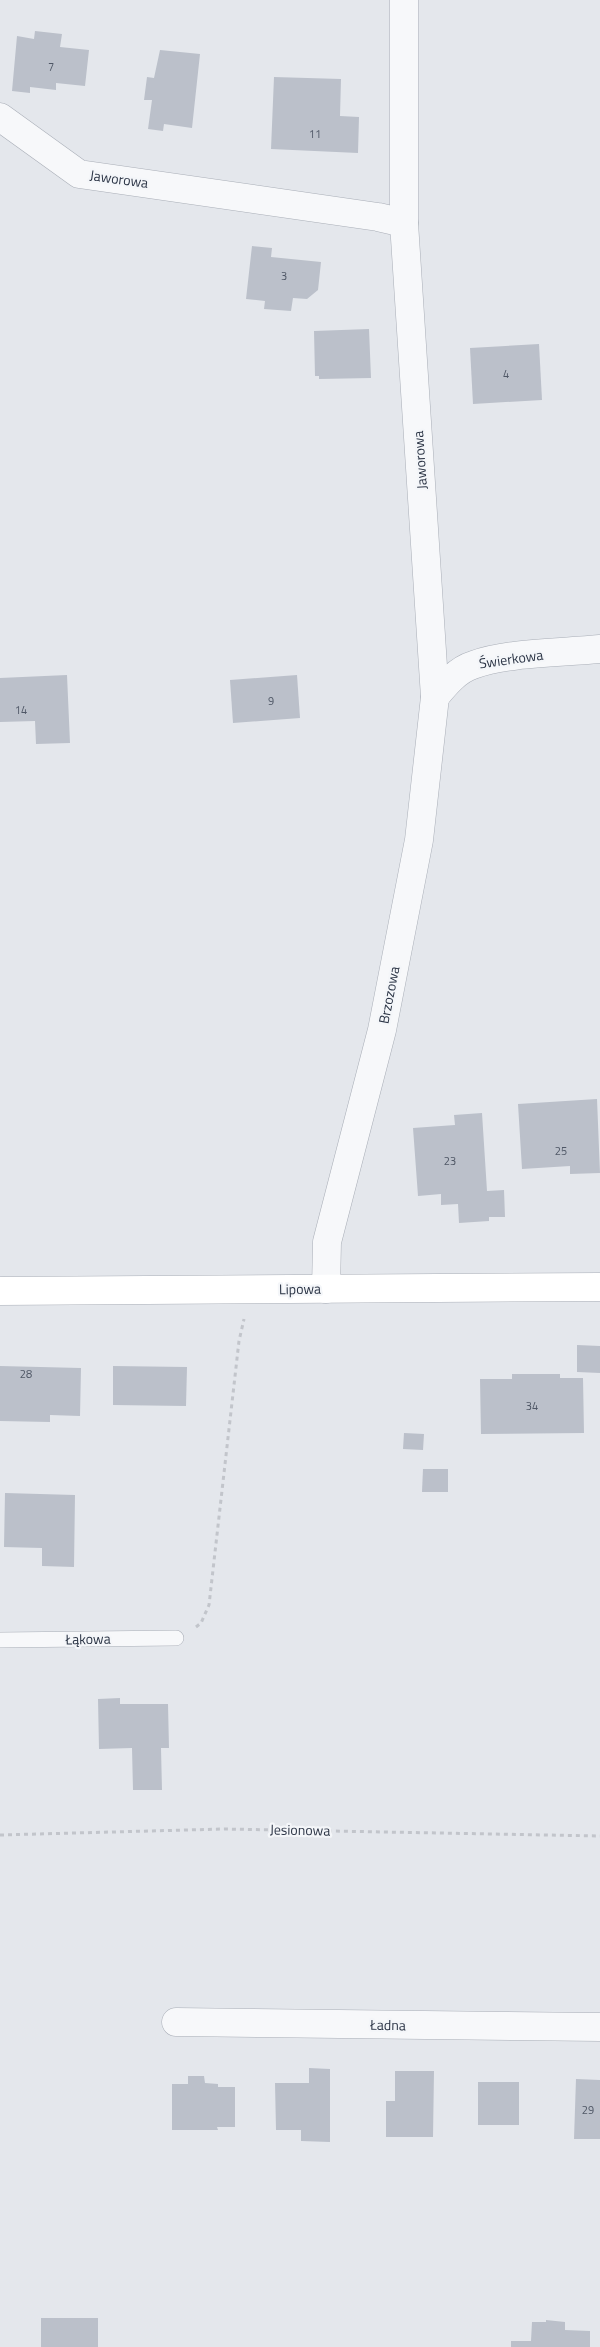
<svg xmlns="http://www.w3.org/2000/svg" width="600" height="2347" font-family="'Titillium Web',sans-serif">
  <rect width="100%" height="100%" fill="#e4e7ec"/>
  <g fill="#bbc0ca">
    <polygon points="35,31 62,34 60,47 89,50 85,86 56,83 56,90 30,87 30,93 12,91 17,36 34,39"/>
    <polygon points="160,50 200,54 192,128 164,124 163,131 148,129 152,100 144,100 147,77 154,78"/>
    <polygon points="274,77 341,79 340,116 359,117 358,153 271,149"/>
    <polygon points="252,246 272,248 271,257 321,262 318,290 307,299 293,298 291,311 264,309 265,301 246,299"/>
    <polygon points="369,329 371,378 319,379 319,376 315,376 314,331"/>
    <polygon points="539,344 542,400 473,404 470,348"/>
    <polygon points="67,675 70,743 36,744 35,721 0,722 0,678"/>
    <polygon points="297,675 300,718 233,723 230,680"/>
    <polygon points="597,1099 600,1173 570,1174 570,1166 522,1169 518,1104"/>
    <polygon points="482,1113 487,1191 504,1190 505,1217 489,1217 489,1221 459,1223 458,1204 441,1205 441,1194 418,1196 413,1128 455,1125 454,1115"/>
    <polygon points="577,1345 600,1346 600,1373 577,1372"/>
    <polygon points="0,1366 81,1368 80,1416 50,1415 50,1422 0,1421"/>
    <polygon points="113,1366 187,1367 186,1406 113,1405"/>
    <polygon points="512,1374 560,1374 560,1378 583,1378 584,1433 481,1434 480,1379 512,1379"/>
    <polygon points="404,1433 424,1434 423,1450 403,1449"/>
    <polygon points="423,1469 448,1469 448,1492 422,1492"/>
    <polygon points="5,1493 75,1495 74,1567 42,1566 42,1548 4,1547"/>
    <polygon points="120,1698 120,1704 168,1704 169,1748 161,1748 162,1790 133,1790 132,1748 99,1749 98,1699"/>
    <polygon points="309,2068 330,2069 330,2142 301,2141 301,2130 276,2130 275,2083 309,2083"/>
    <polygon points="395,2071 434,2071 433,2137 386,2137 386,2101 395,2101"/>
    <polygon points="188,2076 204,2076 205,2083 218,2084 218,2087 235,2087 235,2127 217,2127 218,2130 172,2130 172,2084 188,2084"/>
    <polygon points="576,2079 600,2080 600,2139 574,2139"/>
    <rect x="478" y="2082" width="41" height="43"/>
    <rect x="41" y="2318" width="57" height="29"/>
    <polygon points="546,2320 565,2322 565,2330 590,2331 590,2347 511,2347 511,2341 531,2341 532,2322 546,2322"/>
  </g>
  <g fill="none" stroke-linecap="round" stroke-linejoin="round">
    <defs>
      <polyline id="lane" points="0,1640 176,1638"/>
      <g id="street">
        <polyline points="0,117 79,174 378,217 404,223"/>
        <path d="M435,697C445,685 457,670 473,665C508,652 562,653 600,649"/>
        <polyline points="326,1289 327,1242 382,1030 419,840 435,697 404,223 404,0"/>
        <polyline points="176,2022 600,2027"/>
      </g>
      <polyline id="secondary" points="0,1291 600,1287"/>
    </defs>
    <use href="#lane" stroke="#a9aeb7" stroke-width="16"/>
    <use href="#street" stroke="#a9aeb7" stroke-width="29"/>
    <use href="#secondary" stroke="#a9aeb7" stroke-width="29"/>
    <g stroke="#c2c5cb" stroke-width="3" stroke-dasharray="4 4" stroke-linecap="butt">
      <polyline points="196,1627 201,1623 209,1605 239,1341 244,1319"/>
      <polyline points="0,1835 224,1829 600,1836"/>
    </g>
    <use href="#lane" stroke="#f7f8fa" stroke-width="15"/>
    <use href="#street" stroke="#f7f8fa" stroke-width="28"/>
    <use href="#secondary" stroke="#fff" stroke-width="28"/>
  </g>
  <g text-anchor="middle" stroke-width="4.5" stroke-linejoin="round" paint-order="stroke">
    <g font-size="11" fill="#4f5766">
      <text x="51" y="71">7</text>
      <text x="315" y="138">11</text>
      <text x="284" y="280">3</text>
      <text x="506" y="378">4</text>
      <text x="271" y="705">9</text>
      <text x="21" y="714">14</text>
      <text x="561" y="1155">25</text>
      <text x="450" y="1165">23</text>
      <text x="26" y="1378">28</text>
      <text x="532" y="1410">34</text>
      <text x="588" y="2114">29</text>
    </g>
    <g font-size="14" fill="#2b3445" stroke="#f4f6f9">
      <text transform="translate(119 179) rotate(8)" y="5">Jaworowa</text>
      <text transform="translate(420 460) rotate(-94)" y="5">Jaworowa</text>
      <text transform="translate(511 659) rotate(-8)" y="5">Świerkowa</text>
      <text transform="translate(389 995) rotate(-79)" y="5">Brzozowa</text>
      <text transform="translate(300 1289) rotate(-1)" y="5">Lipowa</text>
      <text transform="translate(88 1639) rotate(-1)" y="5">Łąkowa</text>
      <text transform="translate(300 1830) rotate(1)" y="5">Jesionowa</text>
      <text transform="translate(388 2025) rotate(1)" y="5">Ładna</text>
    </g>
  </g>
</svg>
